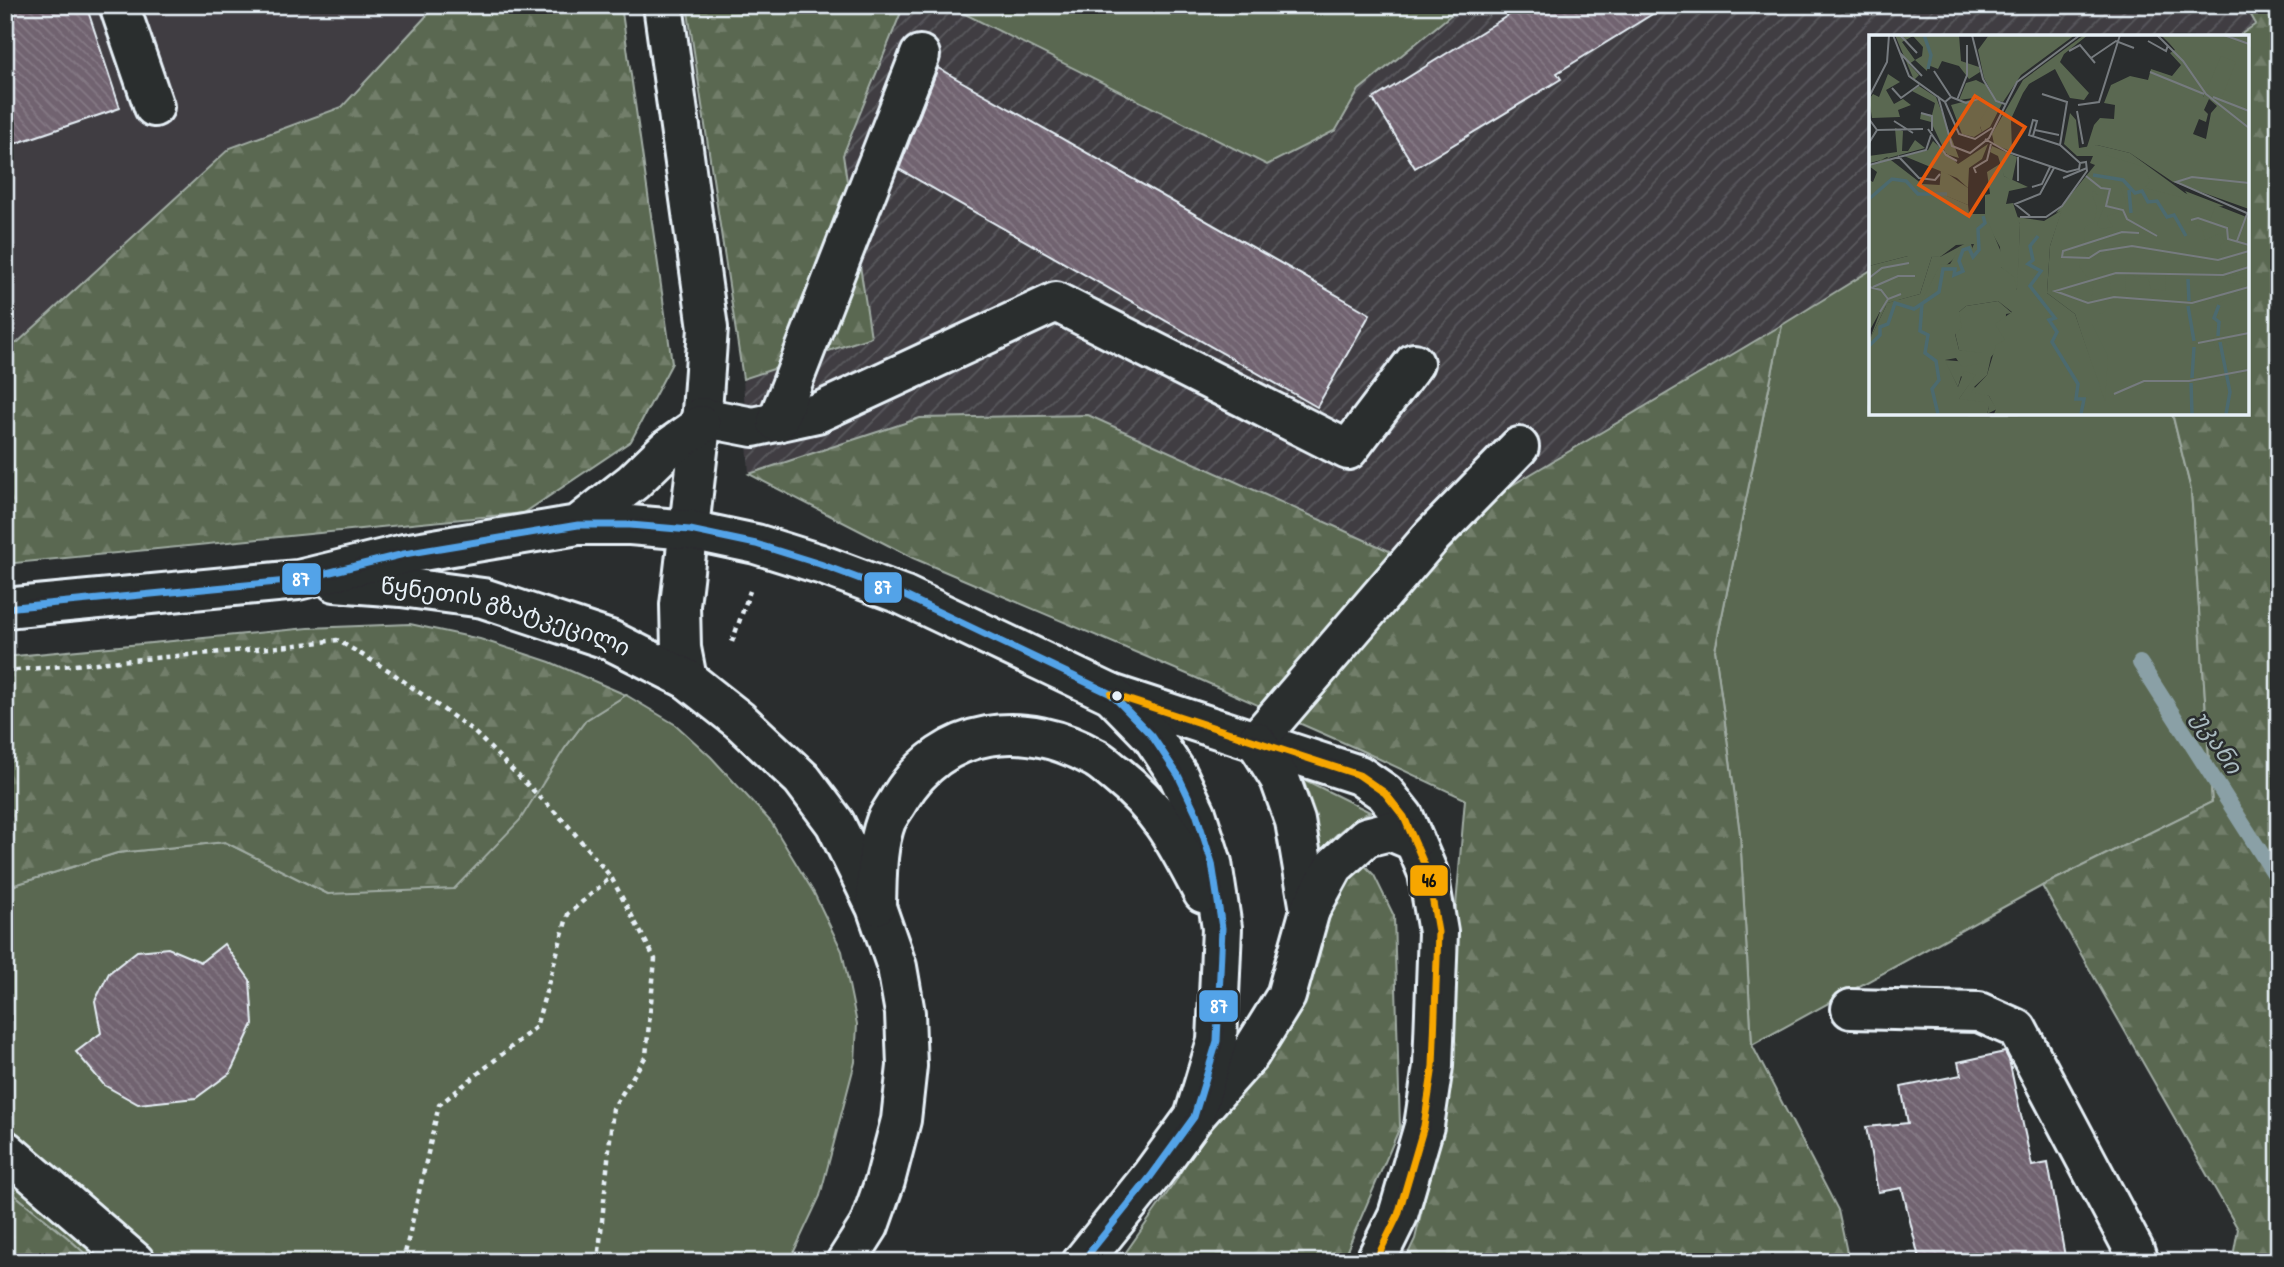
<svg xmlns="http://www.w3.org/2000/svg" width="2284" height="1267" font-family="'Patrick Hand','Noto Sans Georgian',sans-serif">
  <defs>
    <pattern id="industrial-furrows" width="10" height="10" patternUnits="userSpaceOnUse" patternTransform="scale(1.75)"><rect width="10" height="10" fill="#3f3d42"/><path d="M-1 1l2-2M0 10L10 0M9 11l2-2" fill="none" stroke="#5b5a5e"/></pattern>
    <pattern id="forest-firs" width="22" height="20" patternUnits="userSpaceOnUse" patternTransform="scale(1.75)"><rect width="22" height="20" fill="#5a6851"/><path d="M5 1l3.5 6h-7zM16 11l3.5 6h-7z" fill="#727e6b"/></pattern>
    <pattern id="building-back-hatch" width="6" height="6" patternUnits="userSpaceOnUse" patternTransform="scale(1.75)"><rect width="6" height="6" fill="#716370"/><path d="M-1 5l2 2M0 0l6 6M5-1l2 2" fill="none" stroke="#857a85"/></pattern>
  </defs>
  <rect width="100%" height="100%" fill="#2a2d2e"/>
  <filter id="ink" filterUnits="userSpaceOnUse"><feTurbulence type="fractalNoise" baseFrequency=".0143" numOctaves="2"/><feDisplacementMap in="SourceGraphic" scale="14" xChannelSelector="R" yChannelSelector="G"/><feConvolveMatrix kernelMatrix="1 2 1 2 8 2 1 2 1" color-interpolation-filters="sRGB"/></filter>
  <g filter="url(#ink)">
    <polygon fill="#3f3d42" points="5,5 453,5 430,13 342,107 230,148 17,343 5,344"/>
    <polygon fill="url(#industrial-furrows)" points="904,5 947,5 1267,165 1336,130 1359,90 1463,5 2245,5 2256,24 2237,37 1871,37 1871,270 1782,325 1396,554 1088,415 920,418 749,474 743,379 871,337 843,155"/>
    <g fill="#5a6851" stroke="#a1aca4" stroke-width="2">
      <polygon points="947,5 1463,5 1359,90 1336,130 1267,165"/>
      <polygon points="1871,270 1871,413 2172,413 2191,490 2212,802 2042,886 1752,1045 1740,834 1715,650 1782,325"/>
      <polygon points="626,695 676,725 711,757 771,822 814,893 842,951 857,1024 855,1062 820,1196 789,1262 94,1262 68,1238 5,1187 5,888 117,853 225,842 328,894 565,748 586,720"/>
      <path d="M1303,779L1370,812C1349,822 1336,833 1321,851L1316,816Z"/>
    </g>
    <g fill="url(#forest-firs)" stroke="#a1aca4" stroke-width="2">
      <polygon points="453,5 621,5 672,363 631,441 524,513 5,564 5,344 17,343 230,148 342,107 430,12"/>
      <polygon points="687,5 904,5 843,155 871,337 743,379"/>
      <polygon points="2245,5 2279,5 2279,1262 2232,1262 2238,1229 2042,886 2212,802 2191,490 2172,413 2247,413 2247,37 2237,37 2256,24"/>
      <polygon points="1782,325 1715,650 1740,834 1752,1045 1838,1210 1849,1262 1404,1262 1415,1239 1435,1154 1465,799 1358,749 1194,677 913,558 749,474 920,418 1088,415 1396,554"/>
      <polygon points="410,624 480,639 550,662 626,695 586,720 565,748 520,820 454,889 328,894 225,842 117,853 5,888 5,657 308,628"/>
      <polygon points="1346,846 1374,875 1394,916 1400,1127 1342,1262 1119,1262 1175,1182 1269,1011"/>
      <polygon points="5,1187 68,1238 94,1262 5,1262"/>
    </g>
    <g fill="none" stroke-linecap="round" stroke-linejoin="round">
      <polyline stroke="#8aa0a6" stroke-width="16" points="2140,663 2279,881"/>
    </g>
    <g fill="url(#building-back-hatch)" stroke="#e8f1f8" stroke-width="2">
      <polygon points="5,5 86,5 120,108 5,147"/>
      <polygon points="1525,5 1667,5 1557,73 1561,79 1415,168 1373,99"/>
      <polygon points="938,68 1370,314 1317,407 899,169"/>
      <polygon points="224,944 250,980 253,1024 230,1073 196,1098 138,1104 104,1085 76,1052 101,1033 95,1001 109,973 137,951 168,948 201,962"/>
      <polygon points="2005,1052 2009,1060 2032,1166 2048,1163 2066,1262 1920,1262 1902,1188 1878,1192 1866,1127 1908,1123 1901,1087 1961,1075 1958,1062"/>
    </g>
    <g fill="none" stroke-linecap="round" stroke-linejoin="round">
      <defs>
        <g id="minor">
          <polyline points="119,5 154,107"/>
          <polyline points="663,5 708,328 701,425 680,605 681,648 687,679"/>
          <polyline points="701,417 753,427 817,413 1056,302 1348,450 1414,363"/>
          <polyline points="777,422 920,55"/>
          <polyline points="578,525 633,482 667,449 701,425"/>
          <polyline points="1111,694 1359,775 1385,793 1404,817 1428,873 1438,932 1433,1066 1424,1126 1398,1215 1375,1262"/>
          <polyline points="1256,741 1432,536 1519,447"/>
          <polyline points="1256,741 1280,779 1295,821 1310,910"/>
          <polyline points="1851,1009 1979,1012 2017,1029 2134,1250 2138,1262"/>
          <polyline points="1194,1117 1250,1054 1286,996 1310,910 1334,866 1366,837 1390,831 1414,841"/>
          <polyline points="5,1150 135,1262"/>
        </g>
        <g id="major">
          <path id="s1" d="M335,582L401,587L483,598L610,640L687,679L739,720L802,779L835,823L876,907L897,967L905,1013L907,1066L901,1120L885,1181L869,1226L846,1262"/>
          <polyline points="5,608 298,580 404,554 578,525 630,525 690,530 756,544 820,564 903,595 1111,694 1152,736 1178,775 1196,813 1212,863 1222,928 1217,1041 1194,1117 1151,1176 1082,1262"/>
          <path d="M876,905C877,876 876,848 886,821C890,813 896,805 900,798C944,726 1025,718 1095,758C1103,762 1109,769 1116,774C1162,811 1176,842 1203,893"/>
        </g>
      </defs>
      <use href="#minor" stroke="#e8f1f8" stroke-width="44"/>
      <use href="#major" stroke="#e8f1f8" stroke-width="44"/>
      <g stroke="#e8f1f8" stroke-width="4.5" stroke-dasharray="5 5" stroke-linecap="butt">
        <polyline points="732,642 750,591"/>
        <polyline points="5,671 280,647 337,640 388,670 472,730 565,822 611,877 655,959 646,1056 613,1108 598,1262"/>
        <polyline points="403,1262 439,1105 536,1027 568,914 611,877"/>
      </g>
      <use href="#minor" stroke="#2a2d2e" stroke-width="38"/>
      <use href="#major" stroke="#2a2d2e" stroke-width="38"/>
      <defs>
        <polyline id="bus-1" points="5,608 298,580 404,554 578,525 630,525 690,530 756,544 820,564 903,595 1111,694 1152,736 1178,775 1196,813 1212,863 1222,928 1217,1041 1194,1117 1151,1176 1082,1262"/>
        <polyline id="bus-2" points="1111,694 1359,775 1385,793 1404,817 1428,873 1438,932 1433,1066 1424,1126 1398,1215 1375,1262"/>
      </defs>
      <use href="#bus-1" stroke="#2a2d2e" stroke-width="12"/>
      <use href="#bus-2" stroke="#2a2d2e" stroke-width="12"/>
      <use href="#bus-1" stroke="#53a3e8" stroke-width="7"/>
      <use href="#bus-2" stroke="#f7a600" stroke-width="7"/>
    </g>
  </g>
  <circle fill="#e8f1f8" stroke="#2a2d2e" stroke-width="2.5" cx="1117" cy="696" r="6"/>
  <g text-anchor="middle" stroke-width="5" stroke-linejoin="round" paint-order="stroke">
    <g font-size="23" fill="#e8f1f8" stroke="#2a2d2e">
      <text dy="8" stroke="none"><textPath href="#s1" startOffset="175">წყნეთის გზატკეცილი</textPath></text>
    </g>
    <g font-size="24" font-style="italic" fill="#aabbc1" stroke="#2a2d2e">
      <text transform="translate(2217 742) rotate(57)" y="8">უკანი</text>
    </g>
  </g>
  <g transform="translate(1869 35)">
    <rect width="380" height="380" fill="#2a2d2e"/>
    <path d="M292,0H380V77L353,63L335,62L307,15ZM113,62L121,69L111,92L113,97L105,102L93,99L82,70ZM201,78L207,85L210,113L228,110L261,118L316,158L380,183V379H239L206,279L178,258L181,211L192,176L187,178L226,130L221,128L224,121H208L195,109ZM134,127L135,141L159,152L140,156L137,169L144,168L151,189L149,256L132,232L131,212L116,185V160L121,159L118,137ZM72,134L99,153V170L70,158ZM101,206L104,215L88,221L67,239L54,265L17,271L0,306L14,269L51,259L63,221L71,222ZM129,266L143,278L137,279L136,306L122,322L118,340L105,352L120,361L128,374L118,379L120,372L89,365L100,349L92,341L89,352L75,325L113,328L106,320L90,315L86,298L90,277L97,271Z" fill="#5a6851"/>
    <path d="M26,0H90L92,26L110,32L111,37L100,44L90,31L73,26L69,34L59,30L58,36L46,25L40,29L50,40L45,45ZM44,1L54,12L53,21L46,25L33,7ZM215,0H219L195,19L191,27L220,58L215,65L201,63L186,34L160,49L154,58L142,84L143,117L125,109L123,99L154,45ZM294,0H353L380,11V174L304,147L261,118L228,110L217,115L225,90L231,83L245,84L246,70L235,68L242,50L261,41L279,45L282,34L303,41L312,30L301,18L306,15ZM352,21L367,27L353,62H335L332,57L338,54ZM340,64L348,71L342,78L337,104L324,99L330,84L337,87L339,79L335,75ZM19,39L31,47L17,55L25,69L34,64L42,70L29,75L31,82L3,83L0,64L4,59L10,62ZM107,45L117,50L133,69L121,92L113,97L110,88L121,69L112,62L90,65L97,48ZM50,51L67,62L90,123L77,119L62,87L51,84L52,78L63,80L66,68L43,56ZM26,93L34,96L33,116H39L46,105L56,113L1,128L0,121L28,117ZM64,106L89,129L119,109L113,124L100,133L99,153L88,143L35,121L59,115ZM123,111L148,122L143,146L135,141L129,121L121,117ZM236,120L275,132L281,146L276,153L323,165L316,156L355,171L346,172L340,188L327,181L320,187L333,192L336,205L351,198L356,207L351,210L354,220L347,246L380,232V237L363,241L359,248L370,249L372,242L380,245V252L321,267L280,266L321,269L337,265L350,268L369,256L373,265L380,267V294L321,309L344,307L350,319L349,307L355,305L359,311L367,303L380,301V332L342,344L349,346L380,336V379H125L127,374L120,361L102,357L118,340L127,310L136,305L126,289L143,277L129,266L97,271L90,277L93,293L86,299L90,315L113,318V328L93,332L87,323L76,325L89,352L95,336L107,340L90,364L115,367L120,372L118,379H0V306L17,271L26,265H53L71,230L81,229L92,211L100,210L102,216L105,209L87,210L71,222L39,221L0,231V145L4,147L8,137L0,131L18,122L53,149L71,150V158L99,170L100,179H116L132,217V232L145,242L148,255L151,189L147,182L175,186L193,175L181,211L178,258L206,279L236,366L239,321L223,289V268L230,266V279L234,278L256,256L257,240L279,243L282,254L297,256L296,240L246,237L219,243L210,231L211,224H219L253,213L237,212L218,223L214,211L253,199H271L255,195L216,207L215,192L225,187L228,174L223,158L225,155L228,160L235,159L236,153L221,140L236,139ZM239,153H252L257,168L256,175L238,181L244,192L232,194L228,189L236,170L244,169L238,164ZM240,241L243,262L222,267L225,246Z" fill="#5a6851" fill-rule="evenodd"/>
    <path d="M120,0H206L152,40L134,67L127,65L115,43L109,15ZM39,221H63L51,259L15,269L0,297V231Z" fill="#5a6851"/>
    <path fill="none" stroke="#4c6a6f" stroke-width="3.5" d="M55,0L62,20L59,34M224,140L254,145L266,158L273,156L279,167L288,166L298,182L305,180L317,201M260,155L262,178M0,164L23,144L37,146L49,159H78M169,201L161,211L164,225L159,229L172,236L161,251L186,283L180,285L188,297L183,307L209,349L207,364H215L212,379M319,244L320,266M53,268L51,296L59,300L56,318L67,326L70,345L63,354L69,379M319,271L325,306M349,301L350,287L345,283L350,270M351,307L361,357L357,379M0,311L11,300V292L19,289L26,268L45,274L70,257L74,234H86L85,240L94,236L90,226L94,215L100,213L104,222L110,215L109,194L116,188L114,181M323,343L325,312M322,348L323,379"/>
    <path fill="none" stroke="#767b7f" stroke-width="2" d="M24,0L40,41L76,67L90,99L106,104L123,93M31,0L48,18M103,0L114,44L127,66L136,69M288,0L314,26L337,59L380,93M355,0L380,9M279,6L297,16L299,10M200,16L211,10L226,28M31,18L53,41M222,23L247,6L265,13M65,36L82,62M281,37L335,59M23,53L32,63L50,50M173,59L198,67L191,110M69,61L83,111L101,118L120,103L148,47L211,0M0,62L18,27L20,0M344,62L380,76M88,65L98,40V10M76,67L82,62L97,68L112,63M209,70L230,67L251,0M208,76L214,109M52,78L63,81V96M0,84L8,95L0,108M25,86L44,98M59,94L77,120L88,126M8,95L54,94M166,95L190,100M116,104L139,117L198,137L210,134L211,128M29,121L50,143L66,145L71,139M149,122V146M0,130L57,115L62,100M107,138L105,133L118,125L122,109M217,141L232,153L241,154L237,171L254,175L258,184L288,201M194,143L218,133M380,148L323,142L307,147L380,179M163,152L173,149L181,132M161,181L146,169L171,159L185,133M151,182H177L193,171L218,136L217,127L211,128L191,110L160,100L164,85L168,86L164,101M322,185L329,183L358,193L359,204L380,210M270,198L253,197L194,216L193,222L220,223L231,216L263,211L349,225L380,216M368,206L378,179M380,232L354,240L247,238L186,256L219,268L245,262L323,268L380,252M0,243L13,233L40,228M0,252L12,255L19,264M4,252L29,241H46M11,277L19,264L32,259M329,308L380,298M245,359L275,346H320L379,335"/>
    <path fill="#e8590c" fill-opacity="0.15" stroke="#e8590c" stroke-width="3.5" d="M106,61L156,92L100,181L50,150Z"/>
    <rect width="380" height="380" fill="none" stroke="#e8f1f8" stroke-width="3.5"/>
  </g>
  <g stroke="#2a2d2e" stroke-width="2.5">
    <rect x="281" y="562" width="41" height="34" rx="7" fill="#53a3e8"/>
    <rect x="863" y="571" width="40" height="33" rx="7" fill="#53a3e8"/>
    <rect x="1409" y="864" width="40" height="33" rx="7" fill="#f7a600"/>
    <rect x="1198" y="989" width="41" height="34" rx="7" fill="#53a3e8"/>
  </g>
  <g font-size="19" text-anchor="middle" font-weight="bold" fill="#fff">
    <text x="301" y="586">87</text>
    <text x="883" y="594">87</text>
    <text x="1219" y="1013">87</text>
  </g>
  <g font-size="19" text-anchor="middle" font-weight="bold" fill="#111">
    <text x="1429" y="887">46</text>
  </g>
  <rect width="2284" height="1267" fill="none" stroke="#2a2d2e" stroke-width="28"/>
  <rect x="14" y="14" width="2256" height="1239" fill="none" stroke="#e8f1f8" stroke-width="2.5" filter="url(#ink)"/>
</svg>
